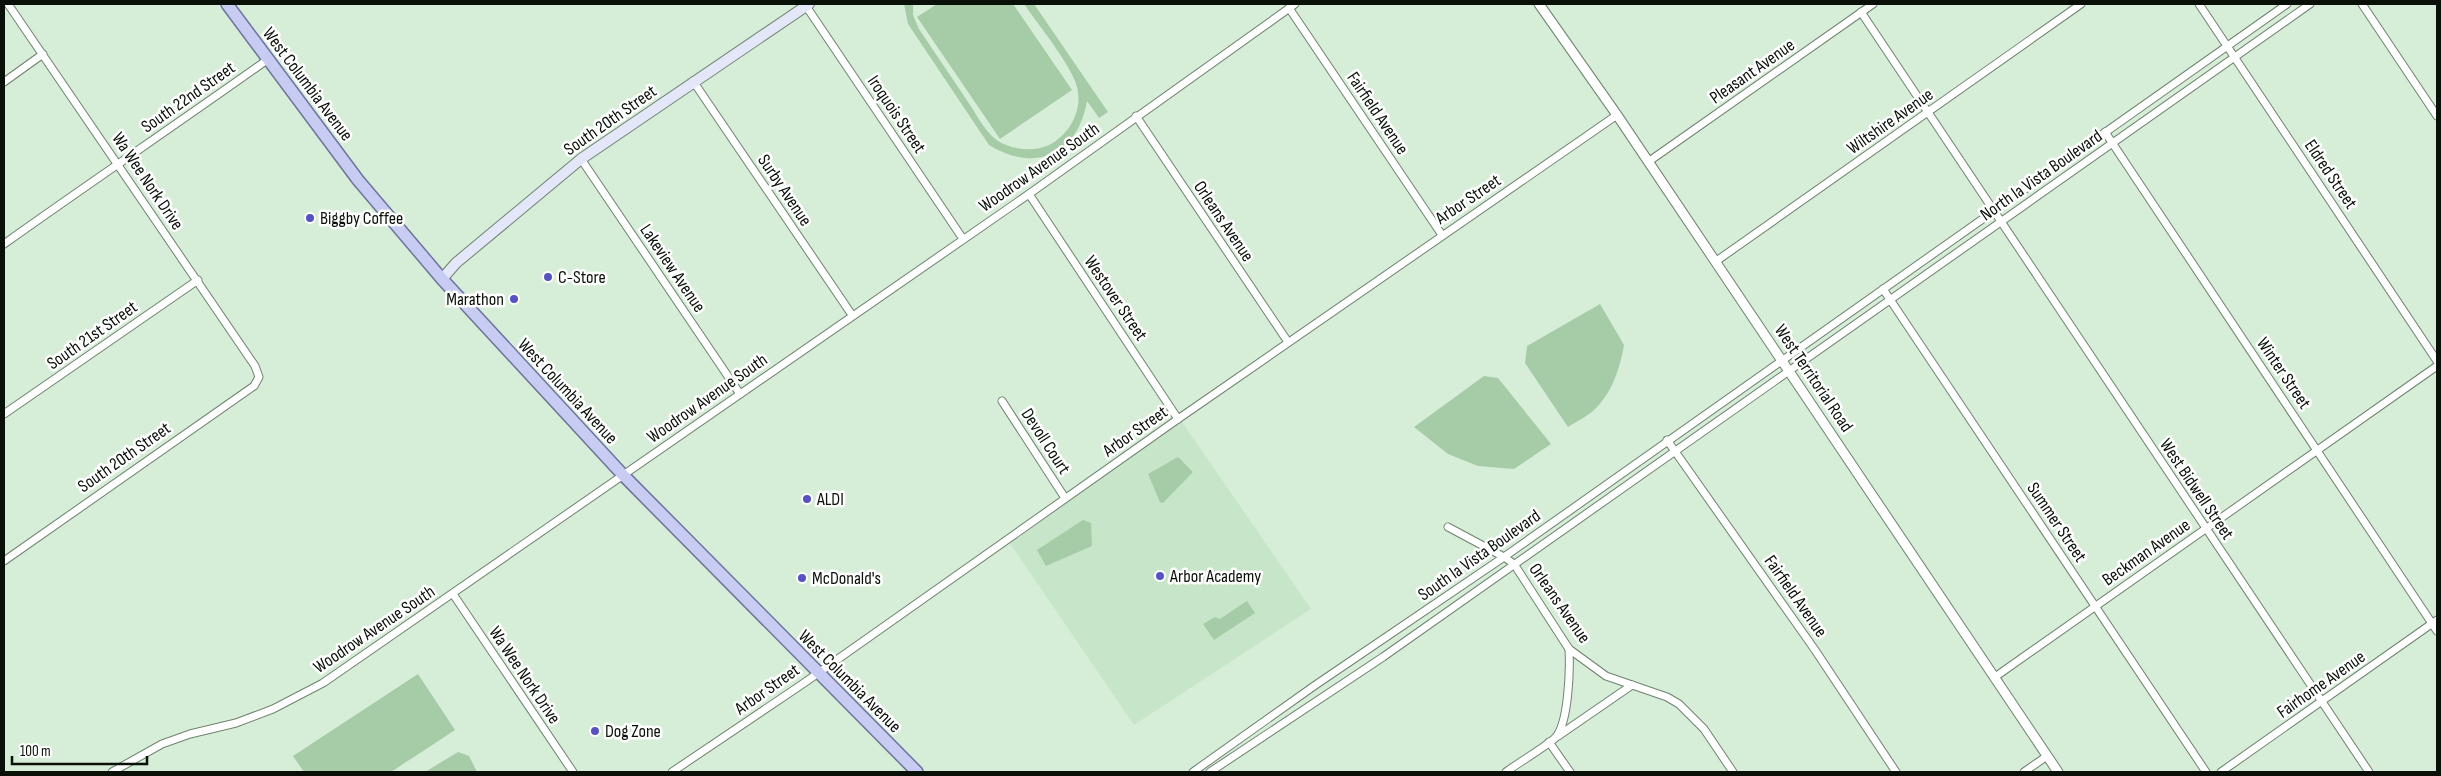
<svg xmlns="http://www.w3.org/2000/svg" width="2441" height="776" font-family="'Sofia Sans Condensed',sans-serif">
  <rect width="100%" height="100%" fill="#d6eed7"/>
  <polygon fill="#c7e5c8" points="1182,422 1311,609 1134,725 1009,542"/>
  <g fill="#a5cca7">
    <path d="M904,4H913V15L919,29C935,53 952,78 968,102C977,115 985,132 998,141C1013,150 1034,152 1049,145C1070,134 1083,110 1077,87C1072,66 1037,23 1024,4H1034L1108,112L1099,118L1087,101C1078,154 1036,174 989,145L908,24Z"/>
    <polygon points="937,4 1013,4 1072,90 1000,139 917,17"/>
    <path d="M1600,304L1624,345C1620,368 1612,393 1595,409C1588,416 1577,421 1568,427L1525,363L1527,346Z"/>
    <polygon points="1484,376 1498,378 1551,444 1514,469 1478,466 1448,454 1414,427"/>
    <polygon points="1178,457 1193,472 1163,503 1160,502 1148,474"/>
    <polygon points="1083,520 1091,523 1092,546 1046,566 1037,550"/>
    <polygon points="1247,601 1255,613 1214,640 1203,624 1215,617 1220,619"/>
    <polygon points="418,674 455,730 391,772 304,772 293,756"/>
    <polygon points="458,752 469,756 477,772 425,772"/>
  </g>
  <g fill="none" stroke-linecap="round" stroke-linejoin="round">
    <defs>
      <g id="minor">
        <polyline points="2199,4 2437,361"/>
        <polyline points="2362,4 2437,116"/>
        <polyline points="806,6 963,239"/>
        <polyline points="1289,8 1442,235"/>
        <polyline points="1861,12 2369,772"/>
        <polyline points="693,81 852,315"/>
        <polyline points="4,82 43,54"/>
        <polyline points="1136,116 1288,342"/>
        <polyline points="2105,132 2437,631"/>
        <polyline points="581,159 740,394"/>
        <polyline points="1648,162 1873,4"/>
        <polyline points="1029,194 1178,419"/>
        <path d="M4,244C91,182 180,122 267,60"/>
        <polyline points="1715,262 2081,4"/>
        <polyline points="1883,289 2206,772"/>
        <polyline points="1002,401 1065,498"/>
        <polyline points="4,414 198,280"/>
        <polyline points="1667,440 1815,650 1896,772"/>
        <polyline points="1448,527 1504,557 1514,564 1569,649 1606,676 1667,697 1679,704 1704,729 1733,772"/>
        <polyline points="4,561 254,386 259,377 255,366 8,4"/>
        <polyline points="453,594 573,772"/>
        <polyline points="1995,677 2437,366"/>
        <polyline points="1558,736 1632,685"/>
        <polyline points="1549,742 1570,772"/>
        <polyline points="112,772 162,744 190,734 236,723 273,709 323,683 1029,194 1295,4"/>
        <polyline points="672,772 804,683 1178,419 1617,115"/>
        <polyline points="1193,772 1314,686 1504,557 2287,4"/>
        <polyline points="1210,772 1383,657 2310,4"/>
        <path d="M1506,772C1521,761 1539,751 1554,739C1569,726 1570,668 1569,649"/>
        <polyline points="2024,772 2047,756"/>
        <polyline points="2221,772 2437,620"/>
      </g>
      <polyline id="tertiary" points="1539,4 1617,115 2058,772"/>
      <polyline id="secondary" points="442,279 456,263 581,159 809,4"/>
      <polyline id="primary" points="227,4 358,180 442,279 623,475 917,772"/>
    </defs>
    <use href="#minor" stroke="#6d836e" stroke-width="9"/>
    <use href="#tertiary" stroke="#6d836e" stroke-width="11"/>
    <use href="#secondary" stroke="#6d836e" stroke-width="12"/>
    <use href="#primary" stroke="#6d749c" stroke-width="14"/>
    <use href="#minor" stroke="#fff" stroke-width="7"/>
    <use href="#tertiary" stroke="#fff" stroke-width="9"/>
    <use href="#secondary" stroke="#e4e6f9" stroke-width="10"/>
    <use href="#primary" stroke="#c8ccf3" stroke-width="11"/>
  </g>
  <g fill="#5651c8" stroke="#fff" stroke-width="2">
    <circle cx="310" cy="218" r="5"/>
    <circle cx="548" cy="277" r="5"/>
    <circle cx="514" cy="299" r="5"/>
    <circle cx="807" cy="499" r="5"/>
    <circle cx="1160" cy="576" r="5"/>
    <circle cx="802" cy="578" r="5"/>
    <circle cx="595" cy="731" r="5"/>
  </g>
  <g text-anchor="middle" stroke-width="5" stroke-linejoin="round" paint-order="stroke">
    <g font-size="18" fill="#081008" stroke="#fff">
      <text transform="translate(1752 71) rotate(-35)" y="6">Pleasant Avenue</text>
      <text transform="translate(308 84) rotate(53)" y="6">West Columbia Avenue</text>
      <text transform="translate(188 97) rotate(-35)" y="6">South 22nd Street</text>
      <text transform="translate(1378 113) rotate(56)" y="6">Fairfield Avenue</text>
      <text transform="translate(897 114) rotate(56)" y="6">Iroquois Street</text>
      <text transform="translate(610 120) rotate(-35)" y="6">South 20th Street</text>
      <text transform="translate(1890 121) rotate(-35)" y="6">Wiltshire Avenue</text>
      <text transform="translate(1039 167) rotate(-35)" y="6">Woodrow Avenue South</text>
      <text transform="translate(2331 174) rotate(56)" y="6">Eldred Street</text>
      <text transform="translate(2041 175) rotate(-35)" y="6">North la Vista Boulevard</text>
      <text transform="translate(148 181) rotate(56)" y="6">Wa Wee Nork Drive</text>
      <text transform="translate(785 190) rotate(56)" y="6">Surby Avenue</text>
      <text transform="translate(1468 199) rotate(-34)" y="6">Arbor Street</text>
      <text transform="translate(1224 221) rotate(56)" y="6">Orleans Avenue</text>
      <text transform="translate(673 268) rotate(56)" y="6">Lakeview Avenue</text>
      <text transform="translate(1116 298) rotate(56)" y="6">Westover Street</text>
      <text transform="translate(92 335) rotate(-35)" y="6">South 21st Street</text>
      <text transform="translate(2284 373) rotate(56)" y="6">Winter Street</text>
      <text transform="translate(1814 378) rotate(56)" y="6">West Territorial Road</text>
      <text transform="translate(568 391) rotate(47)" y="6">West Columbia Avenue</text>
      <text transform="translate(707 398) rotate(-35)" y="6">Woodrow Avenue South</text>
      <text transform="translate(1135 431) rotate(-35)" y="6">Arbor Street</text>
      <text transform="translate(1046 441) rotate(57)" y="6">Devoll Court</text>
      <text transform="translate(124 457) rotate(-35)" y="6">South 20th Street</text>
      <text transform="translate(2197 489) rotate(56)" y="6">West Bidwell Street</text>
      <text transform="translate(2057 522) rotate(56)" y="6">Summer Street</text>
      <text transform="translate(2146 552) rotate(-35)" y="6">Beckman Avenue</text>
      <text transform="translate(1479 555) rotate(-35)" y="6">South la Vista Boulevard</text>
      <text transform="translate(1796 596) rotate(55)" y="6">Fairfield Avenue</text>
      <text transform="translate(1560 603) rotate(55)" y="6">Orleans Avenue</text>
      <text transform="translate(374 629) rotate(-34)" y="6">Woodrow Avenue South</text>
      <text transform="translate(525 675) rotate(56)" y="6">Wa Wee Nork Drive</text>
      <text transform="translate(850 681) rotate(45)" y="6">West Columbia Avenue</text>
      <text transform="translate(2321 684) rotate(-35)" y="6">Fairhome Avenue</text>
      <text transform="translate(767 689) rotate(-35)" y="6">Arbor Street</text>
    </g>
    <g font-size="18" fill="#081008" stroke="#fff" text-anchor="start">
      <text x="320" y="224">Biggby Coffee</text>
      <text x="558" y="283">C-Store</text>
      <text x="504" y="305" text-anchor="end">Marathon</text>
      <text x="817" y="505">ALDI</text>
      <text x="1170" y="582">Arbor Academy</text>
      <text x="812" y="584">McDonald's</text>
      <text x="605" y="737">Dog Zone</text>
    </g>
  </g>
  <rect width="2441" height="776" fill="none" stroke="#081008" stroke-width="10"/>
  <path d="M12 756v8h135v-8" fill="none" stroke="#081008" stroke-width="2.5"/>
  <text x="20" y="756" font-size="15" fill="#081008" stroke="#ffffff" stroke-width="4" paint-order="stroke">100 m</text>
</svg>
